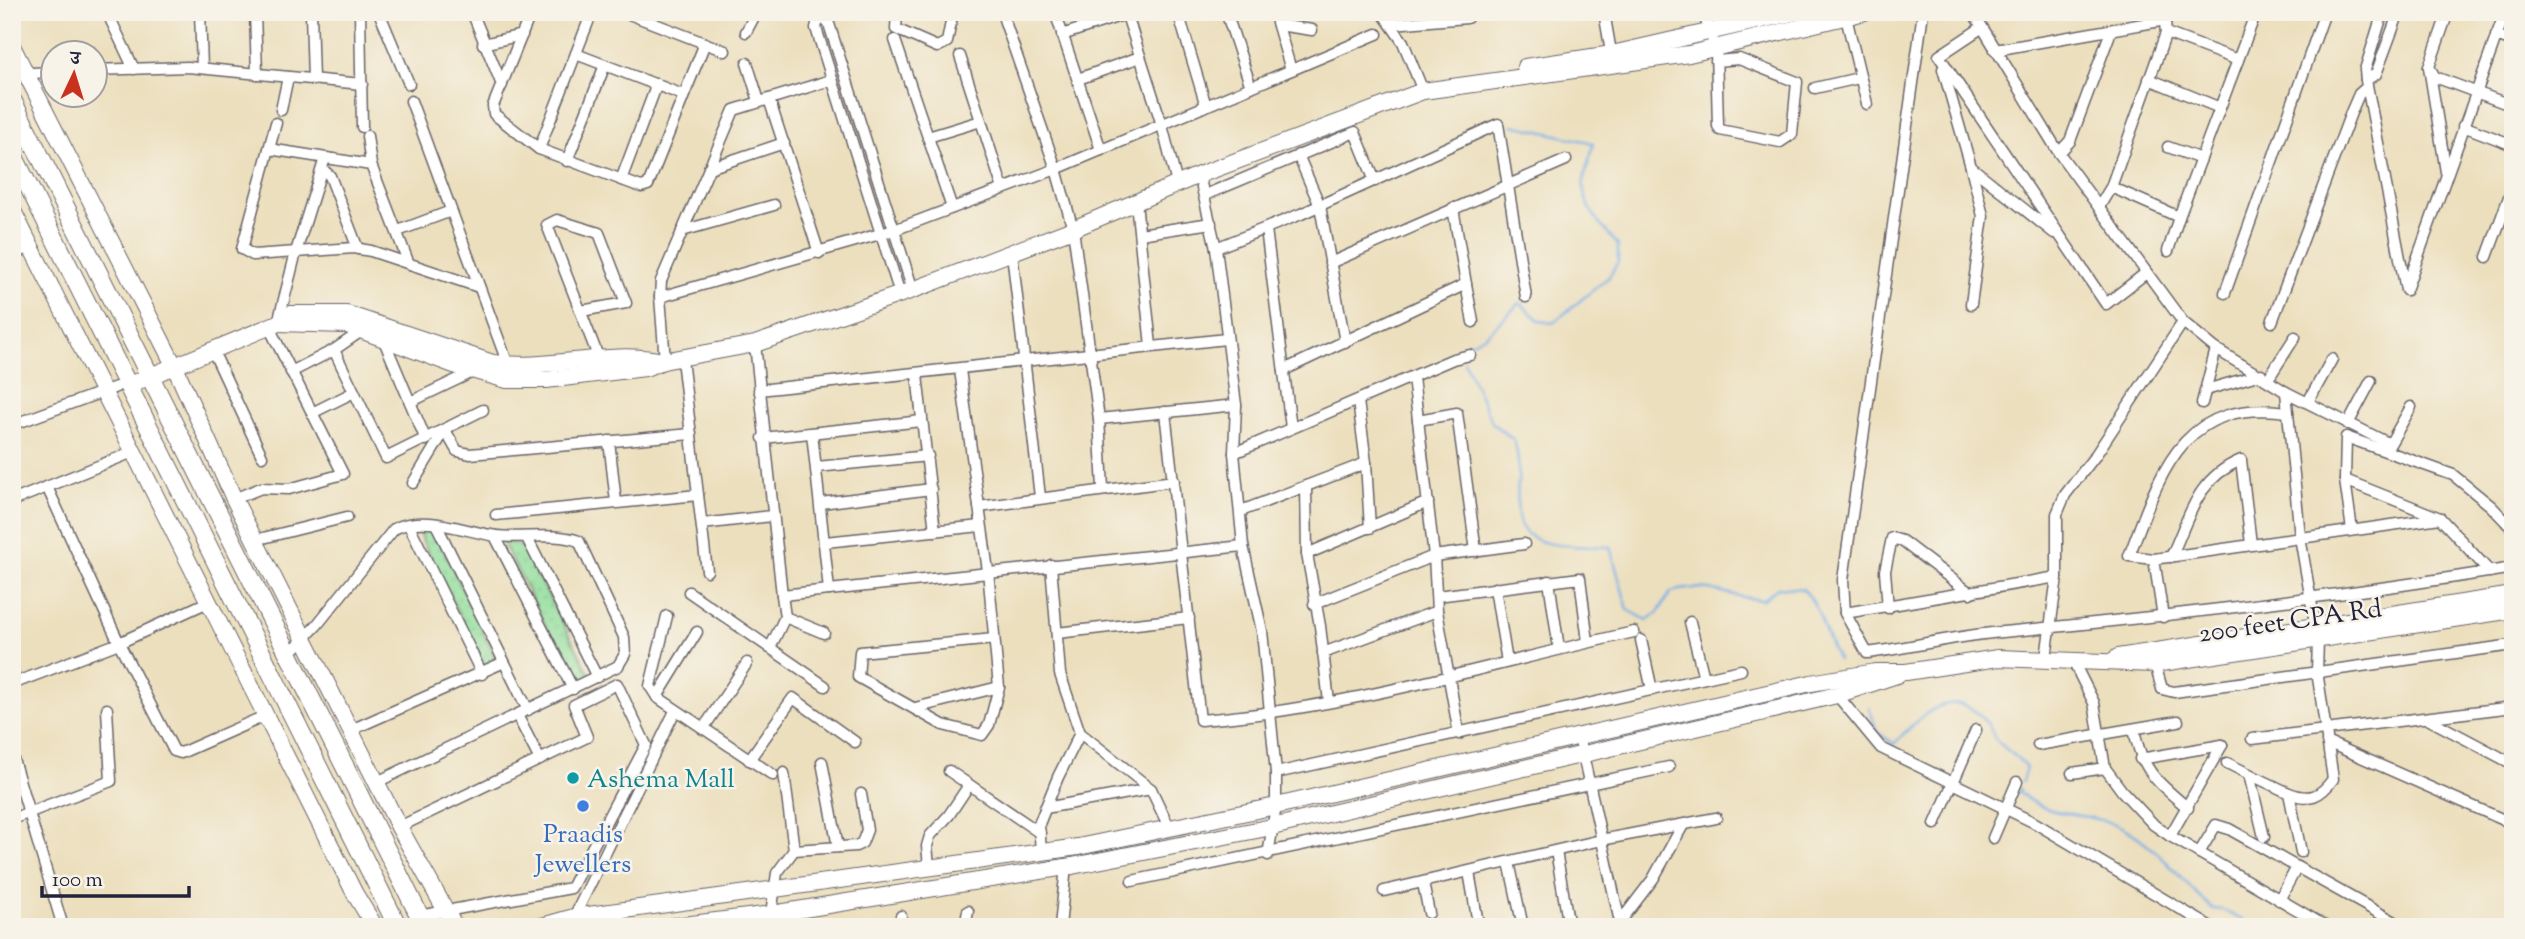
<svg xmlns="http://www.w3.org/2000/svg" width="2525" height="939" font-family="'Sorts Mill Goudy','Noto Serif Devanagari',serif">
  <defs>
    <pattern id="park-dots" width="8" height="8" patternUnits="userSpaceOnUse" patternTransform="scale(1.75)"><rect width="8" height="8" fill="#90de9b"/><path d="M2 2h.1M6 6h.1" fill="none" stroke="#7cbe86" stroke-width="1.8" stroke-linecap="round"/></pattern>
  </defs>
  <rect width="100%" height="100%" fill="#f7f3e8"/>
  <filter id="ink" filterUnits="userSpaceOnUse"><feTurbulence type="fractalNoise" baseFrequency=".0143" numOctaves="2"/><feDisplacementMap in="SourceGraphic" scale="14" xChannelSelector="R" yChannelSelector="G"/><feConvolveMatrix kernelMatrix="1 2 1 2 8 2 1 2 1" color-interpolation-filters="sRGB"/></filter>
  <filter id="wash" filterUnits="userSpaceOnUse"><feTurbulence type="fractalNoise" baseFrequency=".00686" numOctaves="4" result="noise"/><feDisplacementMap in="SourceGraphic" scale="28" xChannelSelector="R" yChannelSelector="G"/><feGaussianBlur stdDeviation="1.57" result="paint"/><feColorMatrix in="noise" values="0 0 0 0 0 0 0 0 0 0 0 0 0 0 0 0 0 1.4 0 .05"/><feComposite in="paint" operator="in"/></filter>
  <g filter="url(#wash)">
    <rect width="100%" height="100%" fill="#ecdfbd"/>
    <g fill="url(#park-dots)" stroke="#59806b" stroke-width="2">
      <polygon points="433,527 496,659 485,667 416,528"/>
      <polygon points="502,541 522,546 591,676 575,683"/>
    </g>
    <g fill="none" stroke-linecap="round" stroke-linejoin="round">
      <g stroke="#76aee5" stroke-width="2.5">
        <path d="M1464,355L1463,347L1486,335L1520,303L1540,321L1553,323L1609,277L1618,262V245C1603,227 1580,206 1584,180C1586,166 1592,156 1593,143L1513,125"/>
        <path d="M1464,361L1493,424L1514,440C1523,469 1515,488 1518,515C1521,553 1582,545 1610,547L1628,610L1647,620L1657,614L1671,592C1711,581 1725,597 1762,600L1779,587L1803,589C1822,608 1823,635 1838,660"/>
        <path d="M1869,707L1877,732L1894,744C1920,716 1953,681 1987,723C1990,727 1992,733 1995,738C2003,749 2017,755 2026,767L2022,782"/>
        <path d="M2020,789L2019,792C2050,822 2093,809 2129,831C2163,852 2184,884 2213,909L2223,910L2255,927"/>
      </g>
    </g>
  </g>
  <g filter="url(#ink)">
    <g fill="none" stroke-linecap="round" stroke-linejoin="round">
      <defs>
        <g id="street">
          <polyline points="107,12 134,69"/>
          <polyline points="200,12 202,68"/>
          <polyline points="255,12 257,74"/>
          <polyline points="311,12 313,80"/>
          <polyline points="360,12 362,127"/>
          <polyline points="379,12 409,84"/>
          <polyline points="472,12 502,85"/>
          <polyline points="531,12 493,106 494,114 539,149 641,187 648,185 705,43"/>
          <polyline points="624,12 725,51"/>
          <polyline points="820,12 816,28 900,294"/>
          <polyline points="897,12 896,29 937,47 947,42 953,12"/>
          <polyline points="1055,12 1101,150"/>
          <polyline points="1126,12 1162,125 1177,184"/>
          <polyline points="1178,12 1206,106"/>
          <polyline points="1226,12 1251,87"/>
          <polyline points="1274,12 1291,70"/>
          <polyline points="1382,12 1403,42 1423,91"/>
          <polyline points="1604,12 1612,58"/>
          <polyline points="1703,12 1716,49 1718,126 1720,130 1780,142 1792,134 1797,82 1739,59 1716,61"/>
          <path d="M1923,12L1843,580L1845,613L1867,653C1909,648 1950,637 1992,633C2167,617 2340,596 2513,568"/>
          <polyline points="1973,12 2059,153 2183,322 2216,349 2286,392 2390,444 2411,407"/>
          <polyline points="2383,12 2365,70 2366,80 2406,290 2505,12"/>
          <polyline points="2448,12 2429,67 2435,77 2513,106"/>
          <polyline points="820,15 829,24 913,290"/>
          <polyline points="1846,17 1867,104"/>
          <polyline points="1004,19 1056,169 1073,229 1099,419 1103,488"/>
          <polyline points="1392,24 1467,18"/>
          <polyline points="1278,25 1312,30"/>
          <polyline points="1981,28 1939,56 2106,304 2146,273"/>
          <polyline points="746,32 755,15 764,12"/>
          <polyline points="2166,33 2238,60"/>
          <polyline points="1062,35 1126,14"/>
          <polyline points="2496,36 2513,42"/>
          <polyline points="895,40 952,208"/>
          <polyline points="483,44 522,35"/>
          <polyline points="1995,50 2166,20"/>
          <polyline points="576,54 683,95"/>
          <polyline points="960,56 1003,189"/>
          <polyline points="747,63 759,101"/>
          <polyline points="2429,67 2446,172"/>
          <polyline points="1943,69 1971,167 2054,233"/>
          <polyline points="94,70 188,67 362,84"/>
          <polyline points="12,74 52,72"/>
          <polyline points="1078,79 1140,57"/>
          <polyline points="2149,79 2220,108"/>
          <polyline points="2366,80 2376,74 2399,12"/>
          <polyline points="1815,88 1859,78"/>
          <polyline points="769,99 819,253"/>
          <polyline points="411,101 510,370"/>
          <polyline points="281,110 288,77"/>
          <polyline points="276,123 242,249 253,255 354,248 371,251 479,287"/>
          <polyline points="2463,126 2513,145"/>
          <polyline points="367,136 371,165"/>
          <polyline points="928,137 981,121"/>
          <polyline points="2168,147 2201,159"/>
          <polyline points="269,149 371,165 409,264"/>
          <polyline points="539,149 592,12"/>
          <polyline points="2059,153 2070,141 2111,31"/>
          <polyline points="1298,155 1320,206 1345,342"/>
          <polyline points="567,161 605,65"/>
          <polyline points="709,168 784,143"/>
          <polyline points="322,169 330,176 358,249"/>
          <polyline points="1199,175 1216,248 1236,405 1234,453 1243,546 1262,631 1276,773 1276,806 1268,855"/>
          <polyline points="621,180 657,84"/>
          <polyline points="2111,187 2179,217 2256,12"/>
          <polyline points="1205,195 1355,132 1375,181"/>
          <polyline points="1136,202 1151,346"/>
          <polyline points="2099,207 2111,187 2166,33 2164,12"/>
          <polyline points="1266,229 1291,428"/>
          <polyline points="398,231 451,211"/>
          <polyline points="682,231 774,205"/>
          <polyline points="1140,234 1211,223"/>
          <polyline points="1216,248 1301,214 1498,124 1526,297"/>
          <polyline points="2168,251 2179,217"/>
          <polyline points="1012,253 1040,497"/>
          <polyline points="12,256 31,246"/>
          <polyline points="2487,257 2513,186"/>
          <polyline points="1330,263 1566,160"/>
          <polyline points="1466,284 1473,322"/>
          <polyline points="2225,293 2325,12"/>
          <polyline points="660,297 894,230 1056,169 1377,34"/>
          <polyline points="1971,304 1983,216 1971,167"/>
          <polyline points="581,311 626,303 599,233 557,220 547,225 599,359"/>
          <polyline points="2272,322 2352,110 2359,94 2367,87"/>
          <polyline points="278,323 296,252 325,158"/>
          <polyline points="383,338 426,440"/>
          <polyline points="755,344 782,595 1243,546"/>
          <polyline points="334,350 386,458 483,410"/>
          <polyline points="213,351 262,456"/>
          <polyline points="682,359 707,571"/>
          <polyline points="665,361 660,297 661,281 734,110 831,80"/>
          <polyline points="960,370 988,571 999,687 989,725 982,735 943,725 858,677 860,652 994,639"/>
          <polyline points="1284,370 1466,284 1453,208"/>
          <polyline points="291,372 334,350 363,330"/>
          <polyline points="917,375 935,531"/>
          <polyline points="1413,377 1434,556 1437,611 1459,734"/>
          <polyline points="2268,379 2295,337"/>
          <polyline points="759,390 1226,339"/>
          <polyline points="2206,390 2261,374"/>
          <path d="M2286,392L2300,537L2318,641L2317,671L2333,779C2320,797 2310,801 2289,793"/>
          <polyline points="1358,401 1366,463 1370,528"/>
          <polyline points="410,402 475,371"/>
          <polyline points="2308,402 2332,359"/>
          <polyline points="2202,403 2216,349"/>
          <path d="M1165,412L1200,720C1347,709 1490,664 1634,632"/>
          <path d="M2288,412C2181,398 2161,472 2129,556L2154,559L2440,518"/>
          <polyline points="312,413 354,392"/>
          <polyline points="1099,419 1236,405"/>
          <polyline points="1418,420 1457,413 1476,551"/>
          <polyline points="2348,424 2371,381"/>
          <polyline points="12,425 116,387"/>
          <polyline points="812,433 829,590"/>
          <polyline points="763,438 922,421"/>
          <polyline points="609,441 616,502"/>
          <polyline points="1234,453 1453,359 1470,355"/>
          <polyline points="817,467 928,456"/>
          <polyline points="2345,480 2440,518 2490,572"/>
          <polyline points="413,483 445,430 457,451 470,454 691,434"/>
          <polyline points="1306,486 1307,554 1320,626 1329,702"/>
          <polyline points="48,489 119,643 174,751 181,753 267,715"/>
          <polyline points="234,499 261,488 289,489 343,474 269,327"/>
          <polyline points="12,501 133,452"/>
          <polyline points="821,503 931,489"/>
          <polyline points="979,507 1174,481"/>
          <polyline points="1241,511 1366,463"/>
          <polyline points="496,515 698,495"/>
          <polyline points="436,524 528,710"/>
          <polyline points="702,524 772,516"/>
          <polyline points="409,525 482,674"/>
          <polyline points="2352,530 2345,480 2346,437 2453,475 2491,506 2513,529"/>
          <polyline points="495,536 573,689"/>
          <polyline points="527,538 597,677"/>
          <polyline points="255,540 347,517"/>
          <polyline points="825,542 981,526"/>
          <polyline points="1307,554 1428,502"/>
          <path d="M2171,557C2190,516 2196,479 2241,460L2251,544"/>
          <polyline points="2154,559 2163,617"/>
          <polyline points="1051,565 1060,674 1080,733 1151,789 1169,827"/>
          <polyline points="1549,581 1559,649"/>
          <polyline points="1495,588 1507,662"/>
          <polyline points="689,592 770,648"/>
          <polyline points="782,595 785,617 770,648 825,686"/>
          <polyline points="1437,596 1580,578 1588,642"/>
          <polyline points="1314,604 1434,556 1524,544"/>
          <polyline points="1888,608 1885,571 1892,538 1902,541 1970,593"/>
          <polyline points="1845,613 2057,577"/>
          <polyline points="667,616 650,686 657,697 773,775"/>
          <polyline points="785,617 824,633"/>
          <polyline points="1690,622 1704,678"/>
          <polyline points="1057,633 1189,618"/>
          <polyline points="1641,640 1652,690"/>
          <polyline points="1323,653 1437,611"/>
          <path d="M288,655L317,625L394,529C422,513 466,532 497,536C523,539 554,532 579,541L624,637L625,654L618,666L377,782"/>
          <polyline points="2046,658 2057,577 2057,514 2065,495 2095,456 2183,322"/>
          <polyline points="2073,661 2094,703 2105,768 2122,791 2154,825 2170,836 2327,927"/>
          <polyline points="2155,664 2162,689 2174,692 2513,645"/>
          <polyline points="12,684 119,643 210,601"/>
          <polyline points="1837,695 1881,748 2035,823 2211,927"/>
          <polyline points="657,697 697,632"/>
          <polyline points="915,708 999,687"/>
          <polyline points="517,715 540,760"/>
          <polyline points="2426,718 2513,764"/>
          <polyline points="703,729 747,663"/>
          <path d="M2134,729C2141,770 2158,783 2188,808"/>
          <polyline points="351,730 502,663"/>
          <polyline points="1579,737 1620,922 1653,879 1683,825"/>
          <polyline points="2252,739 2513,707"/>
          <polyline points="2327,742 2513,824"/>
          <polyline points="2038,745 2178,721"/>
          <polyline points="12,756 63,927"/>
          <polyline points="2140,759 2222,745"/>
          <polyline points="749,760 793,698 855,742"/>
          <polyline points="822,762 838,847"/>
          <polyline points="2227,763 2249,774"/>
          <polyline points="949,771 1040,833"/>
          <polyline points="1276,773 1741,670"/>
          <polyline points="2072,773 2105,768"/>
          <polyline points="1045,808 1151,789"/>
          <polyline points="12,819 111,781 107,709"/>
          <polyline points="1935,824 1976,730"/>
          <polyline points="399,827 587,737 574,705 617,684 646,745 571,888 419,916"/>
          <polyline points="2170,836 2222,745"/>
          <polyline points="2264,837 2249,774 2289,793 2301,852"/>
          <polyline points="1993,838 2017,782"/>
          <polyline points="794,850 856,846 862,843 867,830 861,794"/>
          <polyline points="1556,851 1569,927"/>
          <polyline points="1041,852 1039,824 1058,777 1080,733"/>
          <polyline points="2199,853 2216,825 2229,829 2404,927"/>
          <polyline points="1509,862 1523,927"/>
          <polyline points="929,866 927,846 930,836 949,815 969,785"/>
          <polyline points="1469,872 1478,923"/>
          <polyline points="1132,881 1669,767"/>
          <polyline points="1423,883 1429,913"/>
          <polyline points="1384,891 1601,840 1716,818"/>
          <polyline points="2279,900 2297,867"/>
          <polyline points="574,927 574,917 675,711"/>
          <polyline points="769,927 777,873 794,850 784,773"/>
          <polyline points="899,927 901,916"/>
          <polyline points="965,927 968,911"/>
          <polyline points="1060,927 1066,866"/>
        </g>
        <g id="secondary">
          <polyline points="12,46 175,367 234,499 399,827 455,927"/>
          <polyline points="1525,67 1612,54 1796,12"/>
          <polyline points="12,209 355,894 375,927"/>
          <polyline points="278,323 347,325 454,365 507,380 546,380 645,368 663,361 755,344 913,290 1073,229 1199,175 1423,91 1689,54 1865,12"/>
          <path d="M129,385L278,323L290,314H347L493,363C550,371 607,349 663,361"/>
          <polyline points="2118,657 2513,595"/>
          <polyline points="539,927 574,917 1078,847 1276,806 1811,683 1876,672 1906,672 1998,658 2155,664 2513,610"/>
          <polyline points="668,927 772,914 1072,866 1272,827 1837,695 1897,675"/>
        </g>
        <g id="primary">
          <polyline points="12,100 425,927"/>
          <polyline points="12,153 398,927"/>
        </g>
      </defs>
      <use href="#street" stroke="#696468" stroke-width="13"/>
      <use href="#secondary" stroke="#696468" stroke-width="18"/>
      <use href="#primary" stroke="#696468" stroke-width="20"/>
      <use href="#street" stroke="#fff" stroke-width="10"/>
      <use href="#secondary" stroke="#fff" stroke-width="16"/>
      <use href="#primary" stroke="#fff" stroke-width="18"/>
    </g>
  </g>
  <circle fill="#0f9aa8" stroke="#f7f3e8" stroke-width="2.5" cx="573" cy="778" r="7"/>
  <circle fill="#3f7fe0" stroke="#f7f3e8" stroke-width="2.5" cx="583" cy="806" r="7"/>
  <g text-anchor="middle" stroke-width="5" stroke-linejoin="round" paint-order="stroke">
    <g font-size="26" fill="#22223b" stroke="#f7f3e8">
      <text transform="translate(2290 620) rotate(-8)" y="9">200 feet CPA Rd</text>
    </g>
    <g font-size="26" fill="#0d838f" stroke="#f7f3e8" text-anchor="start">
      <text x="587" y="787">Ashema Mall</text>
    </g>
    <g font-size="26" fill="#366cbe" stroke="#f7f3e8">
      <text x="583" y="842">Praadis<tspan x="583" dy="30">Jewellers</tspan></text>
    </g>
  </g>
  <rect width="2525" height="939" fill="none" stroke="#f7f3e8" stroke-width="42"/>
  <g transform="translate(74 74) rotate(4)"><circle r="33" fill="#f7f3e8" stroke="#a29fa3" stroke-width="2"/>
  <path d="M0-5L12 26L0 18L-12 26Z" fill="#c8321e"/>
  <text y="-10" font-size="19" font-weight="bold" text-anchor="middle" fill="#22223b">उ</text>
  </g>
  <path d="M42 886v10h147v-10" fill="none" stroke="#22223b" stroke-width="3.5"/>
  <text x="52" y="886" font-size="21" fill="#22223b" stroke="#f7f3e8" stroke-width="5" paint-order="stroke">100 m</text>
</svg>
